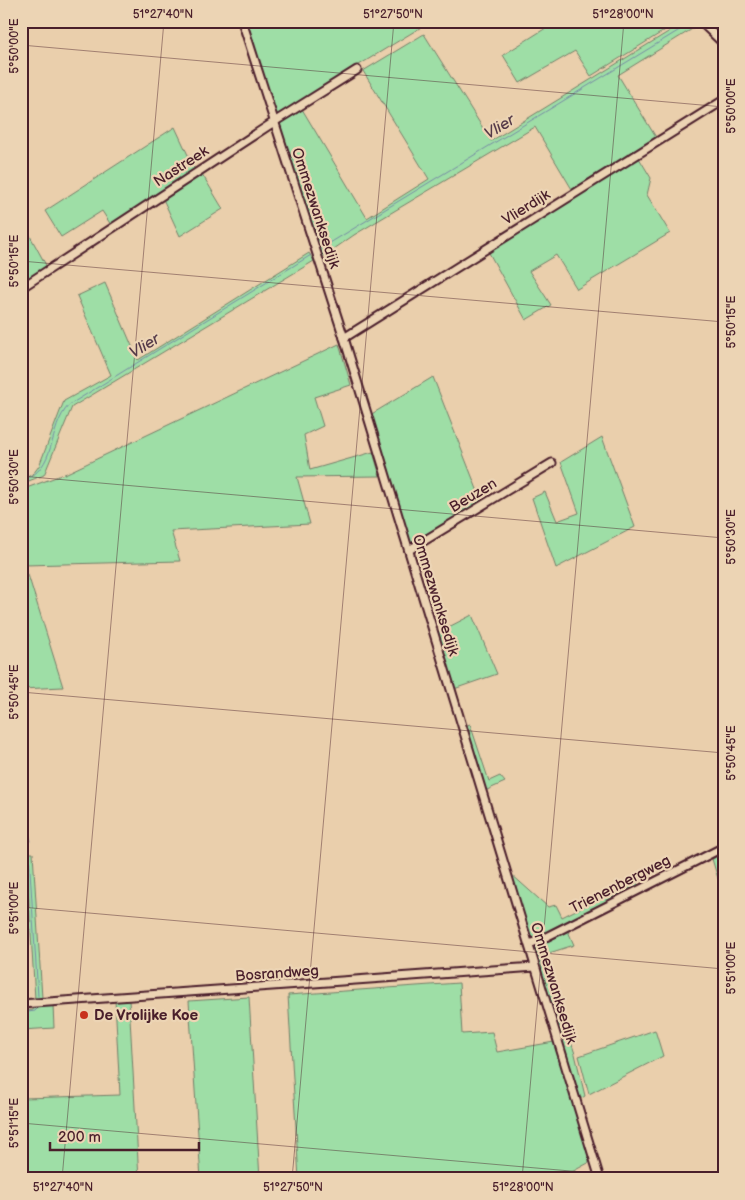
<svg xmlns="http://www.w3.org/2000/svg" width="745" height="1200" font-family="'Balsamiq Sans',sans-serif">
  <rect width="100%" height="100%" fill="#eacfac"/>
  <filter id="ink" filterUnits="userSpaceOnUse"><feTurbulence type="fractalNoise" baseFrequency=".02" numOctaves="2"/><feDisplacementMap in="SourceGraphic" scale="10" xChannelSelector="R" yChannelSelector="G"/><feConvolveMatrix kernelMatrix="1 2 1 2 8 2 1 2 1" color-interpolation-filters="sRGB"/></filter>
  <g filter="url(#ink)">
    <g fill="#9edea6" stroke="#747e68">
      <polygon points="244,21 427,21 428,23 275,116"/>
      <polygon points="557,21 680,21 591,76 575,51 520,83 503,55"/>
      <polygon points="686,21 692,21 697,26 618,75 657,139 573,191 535,127 354,235 321,258 278,124 302,109 367,218 429,179 363,71 424,34 491,141"/>
      <polygon points="175,127 195,170 111,225 102,211 61,237 45,211"/>
      <polygon points="639,158 651,178 647,195 670,233 577,289 556,255 529,271 551,305 526,320 488,251"/>
      <polygon points="202,174 223,209 180,236 163,199"/>
      <polygon points="23,223 47,267 21,283 21,225"/>
      <polygon points="309,253 314,261 72,407 44,475 21,484 21,480 33,474 39,466 64,401 111,375 77,296 105,283 138,360"/>
      <polygon points="339,344 351,385 314,397 323,426 304,435 310,470 373,452 380,476 297,477 310,524 171,531 180,561 25,565 63,687 21,689 21,490 67,473"/>
      <polygon points="433,377 482,502 411,545 370,415"/>
      <polygon points="602,437 635,527 556,568 532,498 545,492 557,521 579,513 561,462"/>
      <polygon points="472,615 497,674 454,689 437,633"/>
      <polygon points="470,724 489,781 500,776 505,782 487,790 485,790 465,726"/>
      <polygon points="26,853 33,853 42,998 35,999"/>
      <polygon points="724,853 724,898 712,859"/>
      <polygon points="511,874 548,907 556,905 562,917 636,880 639,886 531,940"/>
      <polygon points="568,931 574,945 543,955 575,1054 585,1096 580,1099 534,948"/>
      <polygon points="459,983 462,1034 492,1032 497,1052 554,1042 590,1162 559,1179 299,1179 288,995"/>
      <polygon points="249,997 260,1179 201,1179 189,1001"/>
      <polygon points="115,1000 129,1000 139,1179 21,1179 21,1011 33,1010 35,1005 53,1005 54,1028 22,1030 24,1098 120,1095"/>
      <polygon points="655,1030 663,1056 589,1094 579,1056"/>
    </g>
    <g fill="none" stroke-linecap="round" stroke-linejoin="round">
      <g stroke="#768aa4" stroke-width="1">
        <polyline points="710,22 718,29"/>
        <polyline points="320,249 691,23"/>
        <path d="M21,482C59,467 46,430 69,405L311,255"/>
        <polyline points="21,808 31,841"/>
        <polyline points="29,855 38,996"/>
        <polyline points="21,1013 35,1011 37,1009"/>
      </g>
      <defs>
        <g id="minor">
          <polyline points="242,21 344,338 600,1179"/>
          <polyline points="700,21 724,44"/>
          <polyline points="21,288 274,122 357,70"/>
          <polyline points="344,338 724,100"/>
          <polyline points="409,550 552,463"/>
          <polyline points="529,944 540,940 724,847"/>
          <polyline points="21,1004 535,967"/>
        </g>
      </defs>
      <use href="#minor" stroke="#4a1f2b" stroke-width="11"/>
      <use href="#minor" stroke="#ecd4b4" stroke-width="7"/>
    </g>
  </g>
  <path fill="none" stroke="#4a1f2b" stroke-width="1" stroke-opacity="0.45" d="M21,45L724,107M21,261L724,322M21,476L724,538M21,692L724,753M21,907L724,969M21,1123L662,1179M62,1179L164,21M292,1179L394,21M522,1179L624,21"/>
  <circle fill="#c8321e" stroke="#ecd4b4" stroke-width="2" cx="84" cy="1015" r="5"/>
  <g text-anchor="middle" stroke-width="4.5" stroke-linejoin="round" paint-order="stroke">
    <g font-size="15" fill="#4a1f2b" stroke="#ecd4b4">
      <text transform="translate(181 166) rotate(-33)" y="5">Nastreek</text>
      <text transform="translate(526 207) rotate(-32)" y="5">Vlierdijk</text>
      <text transform="translate(316 208) rotate(72)" y="5">Ommezwanksedijk</text>
      <text transform="translate(473 495) rotate(-31)" y="5">Beuzen</text>
      <text transform="translate(436 595) rotate(73)" y="5">Ommezwanksedijk</text>
      <text transform="translate(620 884) rotate(-27)" y="5">Trienenbergweg</text>
      <text transform="translate(277 973) rotate(-4)" y="5">Bosrandweg</text>
      <text transform="translate(554 983) rotate(73)" y="5">Ommezwanksedijk</text>
    </g>
    <g font-size="15" font-weight="bold" fill="#4a1f2b" stroke="#ecd4b4" text-anchor="start">
      <text x="94" y="1020">De Vrolijke Koe</text>
    </g>
    <g font-size="16" font-style="italic" fill="#553a49" stroke="#ecd4b4">
      <text transform="translate(499 126) rotate(-31)" y="6">Vlier</text>
      <text transform="translate(144 345) rotate(-32)" y="6">Vlier</text>
    </g>
  </g>
  <rect width="745" height="1200" fill="none" stroke="#ecd4b4" stroke-width="55"/>
  <path d="M50 1142v8h149v-8" fill="none" stroke="#4a1f2b" stroke-width="2.5"/>
  <text x="58" y="1142" font-size="15" fill="#4a1f2b" stroke="#ecd4b4" stroke-width="4" paint-order="stroke">200 m</text>
  <rect x="28" y="28" width="690" height="1144" fill="none" stroke="#4a1f2b" stroke-width="2"/>
  <g font-size="12" text-anchor="middle" fill="#4a1f2b">
    <text x="163" y="18">51°27'40"N</text>
    <text x="393" y="18">51°27'50"N</text>
    <text x="623" y="18">51°28'00"N</text>
    <text transform="translate(14 46) rotate(-90)" y="4">5°50'00"E</text>
    <text transform="translate(731 106) rotate(-90)" y="4">5°50'00"E</text>
    <text transform="translate(14 261) rotate(-90)" y="4">5°50'15"E</text>
    <text transform="translate(731 322) rotate(-90)" y="4">5°50'15"E</text>
    <text transform="translate(14 477) rotate(-90)" y="4">5°50'30"E</text>
    <text transform="translate(731 537) rotate(-90)" y="4">5°50'30"E</text>
    <text transform="translate(14 692) rotate(-90)" y="4">5°50'45"E</text>
    <text transform="translate(731 753) rotate(-90)" y="4">5°50'45"E</text>
    <text transform="translate(14 908) rotate(-90)" y="4">5°51'00"E</text>
    <text transform="translate(731 968) rotate(-90)" y="4">5°51'00"E</text>
    <text transform="translate(14 1123) rotate(-90)" y="4">5°51'15"E</text>
    <text x="63" y="1191">51°27'40"N</text>
    <text x="293" y="1191">51°27'50"N</text>
    <text x="523" y="1191">51°28'00"N</text>
  </g>
</svg>
